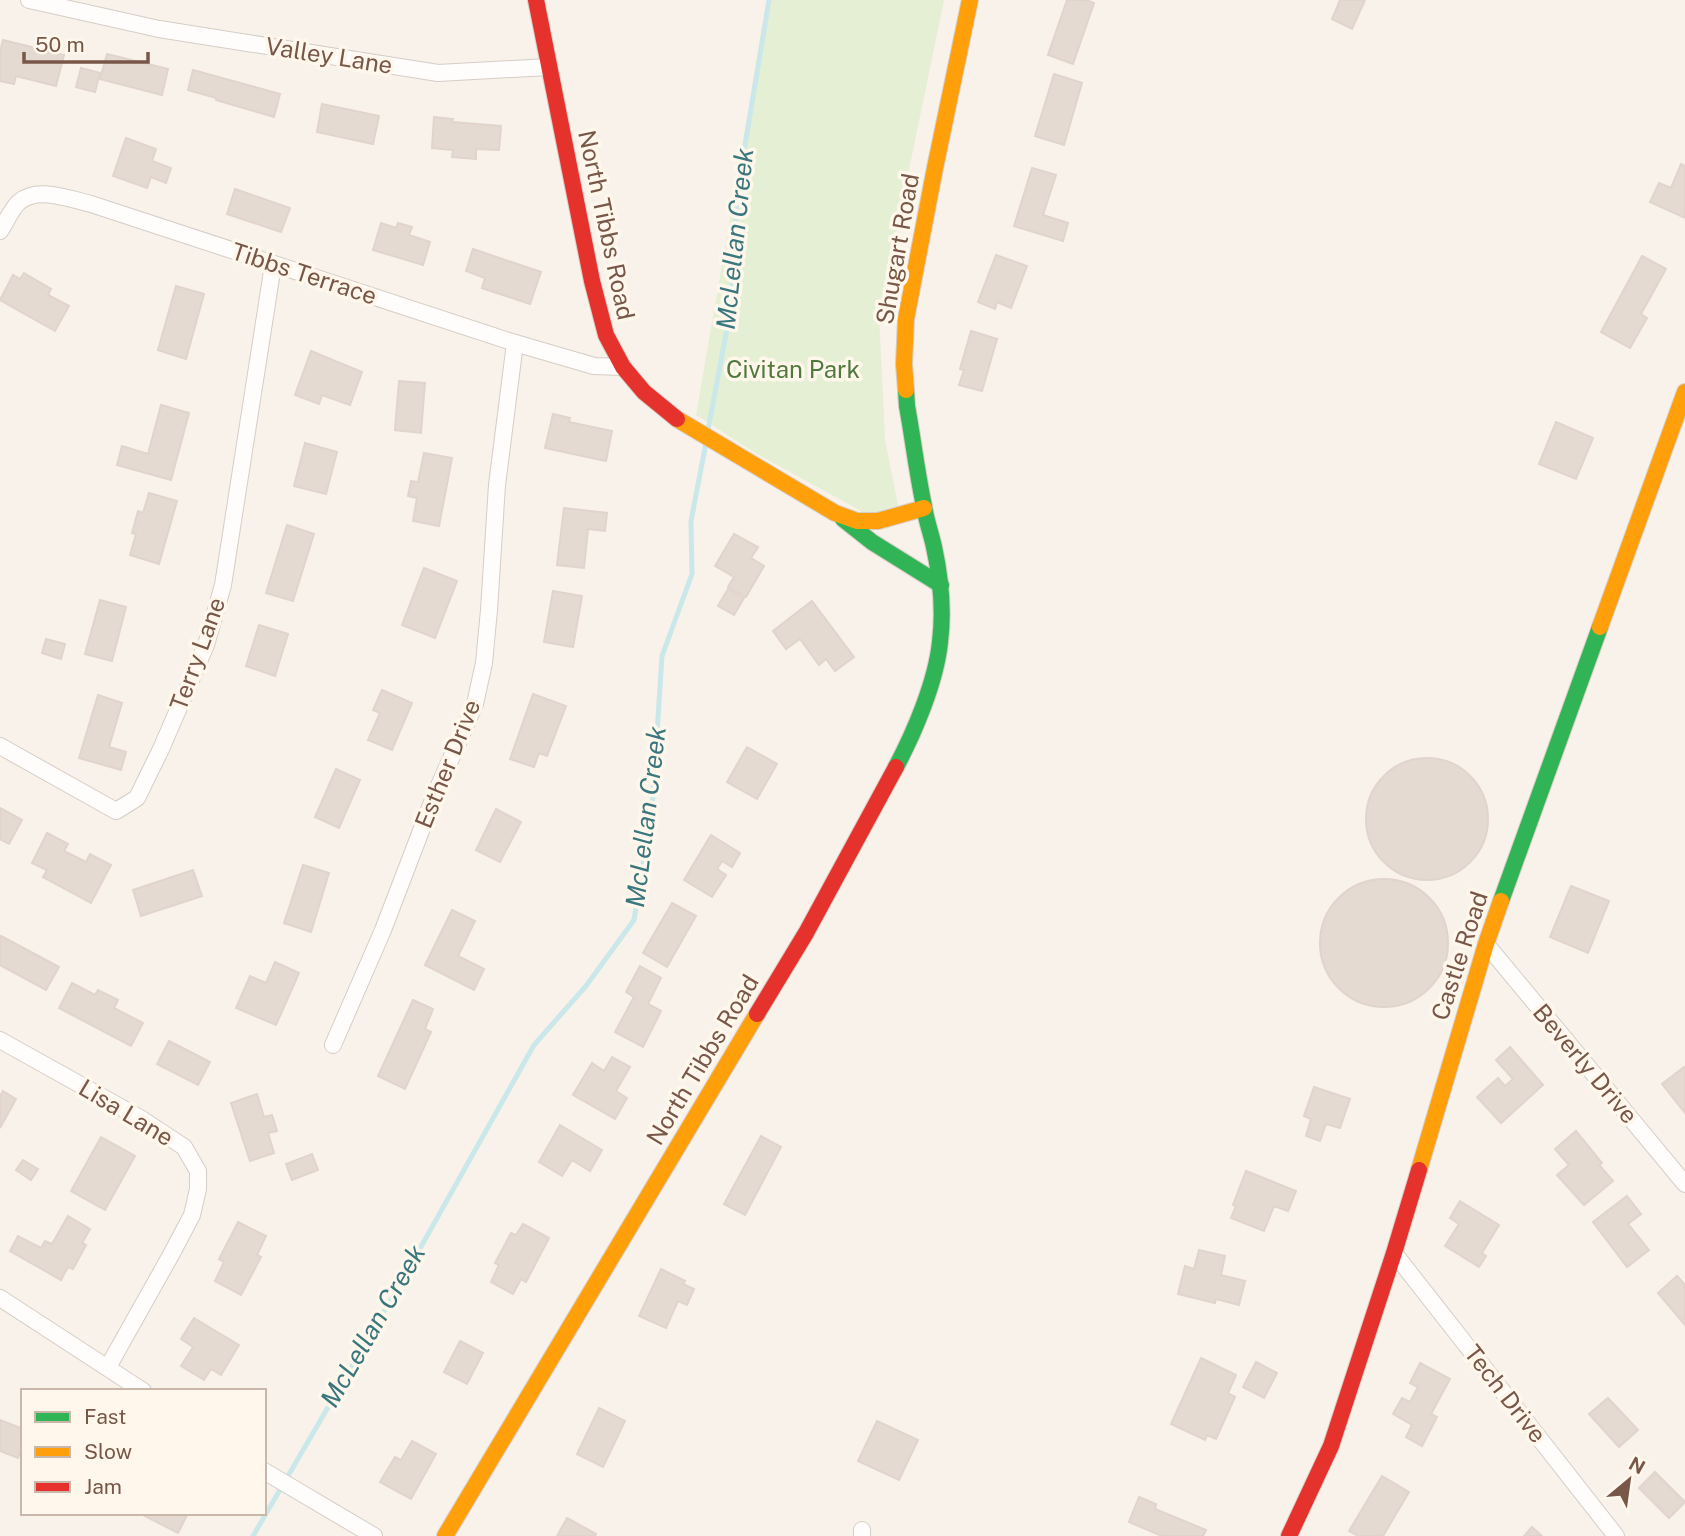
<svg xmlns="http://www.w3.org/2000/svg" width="1685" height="1536" font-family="'Public Sans',sans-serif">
  <rect width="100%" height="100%" fill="#f8f2ea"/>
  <polygon fill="#e4efd3" points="768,0 944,0 879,315 885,440 900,515 888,529 854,507 757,454 696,415"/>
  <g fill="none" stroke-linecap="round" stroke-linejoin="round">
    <g stroke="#cae8e9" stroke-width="5">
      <polyline points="708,430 731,307 738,187 769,0"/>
      <polyline points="253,1536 404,1277 534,1045 586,986 634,920 652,810 662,656 692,574 691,521 706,443"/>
    </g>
  </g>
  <g fill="#e5dad1" stroke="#e1d4cc" stroke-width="2">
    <polygon points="1067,0 1086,0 1094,3 1073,64 1048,55"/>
    <polygon points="1340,0 1365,0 1352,29 1332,19"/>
    <polygon points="3,40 64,55 56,86 16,76 14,84 0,81 0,52"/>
    <polygon points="107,54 168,69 162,95 100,79"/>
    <polygon points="81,68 100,73 95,92 76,87"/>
    <polygon points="193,70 280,94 274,117 216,100 216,98 188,90"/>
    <polygon points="1054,74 1082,83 1064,145 1035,136"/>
    <polygon points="322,104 379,116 373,144 317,132"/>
    <polygon points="434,117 453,119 452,122 501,126 499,150 476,149 476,159 452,157 453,150 432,148"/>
    <polygon points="126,138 156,149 152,161 171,168 166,183 151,177 147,188 113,176"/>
    <polygon points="1681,164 1685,166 1685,218 1650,202 1659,183 1671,188"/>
    <polygon points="1032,168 1056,175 1043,215 1068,223 1063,241 1014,226"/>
    <polygon points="235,189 290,208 281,232 227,214"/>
    <polygon points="381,223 396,228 398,223 412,227 409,235 430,242 423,265 373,250"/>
    <polygon points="473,249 541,272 530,304 482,288 485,278 466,271"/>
    <polygon points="996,255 1027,266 1011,308 997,302 995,309 978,302"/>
    <polygon points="1642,256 1666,269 1641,314 1647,318 1630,348 1601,332"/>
    <polygon points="24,273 51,289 48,295 69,306 55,331 0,300 13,275 20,279"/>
    <polygon points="176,286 204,294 186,359 158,350"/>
    <polygon points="971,331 997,339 982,391 959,385 964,370 960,369"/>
    <polygon points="311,351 362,372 350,405 322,395 319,404 295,395"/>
    <polygon points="399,381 425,383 421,433 395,430"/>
    <polygon points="161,405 189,413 171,480 117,465 122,446 148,454"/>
    <polygon points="553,414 570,418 569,422 612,431 606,461 545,448"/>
    <polygon points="1556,422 1593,438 1576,479 1539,464"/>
    <polygon points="305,443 337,452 326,494 294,486"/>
    <polygon points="424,453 452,458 439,526 413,521 417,498 408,496 411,481 418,482"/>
    <polygon points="149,493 177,501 159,564 130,555 136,534 132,533 138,511 143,513"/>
    <polygon points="564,508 607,513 605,531 588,529 584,568 557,565"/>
    <polygon points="287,525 314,534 293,601 266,593"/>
    <polygon points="734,534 758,547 751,558 764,566 746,597 728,587 734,577 715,566"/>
    <polygon points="424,568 457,581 435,638 402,625"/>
    <polygon points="728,589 744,598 734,615 718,606"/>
    <polygon points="553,591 582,596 573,647 544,642"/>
    <polygon points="100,600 126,607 112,661 85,654"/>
    <polygon points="812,601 854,657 835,671 826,659 819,665 800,639 786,649 773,631"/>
    <polygon points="259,625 288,634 275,676 246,666"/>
    <polygon points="46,639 65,644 61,659 42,653"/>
    <polygon points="382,690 412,703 392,750 368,740 380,713 373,710"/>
    <polygon points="533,694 566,706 547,756 539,753 534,767 510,759"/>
    <polygon points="98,695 122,703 109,747 126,752 121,770 79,758"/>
    <polygon points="747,747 777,764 757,799 727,782"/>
    <circle cx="1427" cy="819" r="61"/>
    <polygon points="336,769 360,780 339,828 315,817"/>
    <polygon points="0,808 22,820 9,844 0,839"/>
    <polygon points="496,809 521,822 500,862 476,850"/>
    <polygon points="47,833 68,844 64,851 86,862 90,854 111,865 91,903 43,877 47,870 32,863"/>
    <polygon points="711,835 740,853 732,867 722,861 717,869 726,875 712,897 684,880"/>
    <polygon points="303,865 329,873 311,932 284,923"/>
    <polygon points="193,870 202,896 141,916 133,890"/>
    <circle cx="1384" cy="943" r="64"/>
    <polygon points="1571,886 1609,901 1588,953 1550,937"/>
    <polygon points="672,903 696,916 667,967 643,953"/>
    <polygon points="452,910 475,921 458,956 484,969 474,990 425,965"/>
    <polygon points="1,936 59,967 46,990 0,965 0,939"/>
    <polygon points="275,962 299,973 276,1025 236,1008 250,976 266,983"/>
    <polygon points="640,966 661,978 648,1004 661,1011 643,1047 615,1032 634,997 626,992"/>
    <polygon points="72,983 95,995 98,990 118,1000 114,1008 143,1023 131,1046 59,1008"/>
    <polygon points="413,1000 433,1009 425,1029 431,1032 405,1089 378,1076"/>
    <polygon points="169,1041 210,1062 198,1085 157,1064"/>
    <polygon points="1510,1047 1543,1085 1501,1123 1477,1097 1498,1078 1505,1086 1513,1079 1496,1060"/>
    <polygon points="612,1057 630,1067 616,1091 627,1098 615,1119 573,1095 592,1063 604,1071"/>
    <polygon points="1684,1067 1685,1068 1685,1113 1662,1084"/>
    <polygon points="1314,1087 1350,1099 1340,1128 1326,1124 1320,1141 1306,1136 1311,1119 1304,1116"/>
    <polygon points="3,1091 16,1099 0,1128 0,1096"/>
    <polygon points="257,1094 264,1117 272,1115 277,1131 268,1133 274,1153 250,1161 231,1103"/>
    <polygon points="560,1125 602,1150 590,1171 572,1160 562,1176 539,1162"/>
    <polygon points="1576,1131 1602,1163 1599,1165 1613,1181 1584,1205 1557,1175 1569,1165 1555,1149"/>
    <polygon points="761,1136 781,1147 745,1215 724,1204"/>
    <polygon points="101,1137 135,1156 105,1210 71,1191"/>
    <polygon points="312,1154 318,1170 292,1180 286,1164"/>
    <polygon points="23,1160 38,1169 31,1180 16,1170"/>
    <polygon points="1246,1171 1296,1191 1288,1211 1274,1206 1264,1231 1231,1218 1236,1206 1233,1205"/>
    <polygon points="1627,1196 1641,1214 1628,1224 1649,1250 1627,1267 1593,1222"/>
    <polygon points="1460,1201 1499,1225 1482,1253 1486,1256 1479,1267 1445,1246 1459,1224 1450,1218"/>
    <polygon points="68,1216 90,1229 82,1243 86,1245 73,1269 68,1267 61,1280 10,1251 18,1236 41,1248 45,1241 52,1244"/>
    <polygon points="238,1222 266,1236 257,1255 261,1257 241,1295 215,1281 224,1262 219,1259"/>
    <polygon points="523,1224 549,1238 526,1282 521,1279 513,1294 491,1282 499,1265 495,1263 511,1233 516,1235"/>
    <polygon points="1199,1250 1225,1256 1221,1275 1245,1281 1239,1305 1216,1299 1215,1303 1178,1294 1185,1266 1194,1269"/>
    <polygon points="661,1269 685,1281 683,1284 694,1289 687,1305 678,1301 666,1328 639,1316"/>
    <polygon points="1677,1276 1685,1285 1685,1325 1658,1293"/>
    <polygon points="194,1318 239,1345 221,1375 211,1369 204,1380 181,1366 193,1347 181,1339"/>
    <polygon points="460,1341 483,1353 467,1384 444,1372"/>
    <polygon points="1201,1358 1236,1375 1228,1393 1235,1397 1216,1439 1207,1435 1205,1440 1171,1424"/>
    <polygon points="1256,1362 1277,1373 1264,1398 1243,1387"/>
    <polygon points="1420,1363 1450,1379 1431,1414 1437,1417 1422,1446 1406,1437 1412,1425 1393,1414 1402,1398 1410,1402 1418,1387 1410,1383"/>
    <polygon points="1608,1398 1638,1430 1619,1447 1589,1414"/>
    <polygon points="599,1408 625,1421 603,1467 577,1454"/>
    <polygon points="0,1420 23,1429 23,1445 18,1458 0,1451"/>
    <polygon points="877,1421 918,1440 899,1480 858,1461"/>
    <polygon points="412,1441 436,1454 411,1499 380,1482 395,1457 401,1460"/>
    <polygon points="1655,1472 1685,1502 1669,1518 1639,1488"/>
    <polygon points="1382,1476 1409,1492 1383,1536 1358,1536 1349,1531"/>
    <polygon points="1139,1497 1156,1504 1155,1509 1206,1530 1203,1536 1162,1536 1129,1522"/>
    <polygon points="144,1513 188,1513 178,1533 143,1515"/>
    <polygon points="567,1518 596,1534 595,1536 557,1536"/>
    <polygon points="1532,1527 1542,1536 1524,1536"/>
  </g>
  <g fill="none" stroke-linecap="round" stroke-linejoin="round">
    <defs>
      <g id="street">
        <polyline points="29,0 159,29 438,73 549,67"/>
        <path d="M0,231C5,224 12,208 19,202C38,186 70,199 91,204L515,343L594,366L623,367"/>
        <polyline points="0,746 116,811 137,798 161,749 206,645 223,585 273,265"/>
        <polyline points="1486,944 1685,1184"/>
        <polyline points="0,1040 140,1118 184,1147 198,1171 198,1189 192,1215 172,1253 108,1367"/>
        <polyline points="333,1045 383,930 434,797 475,704 484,663 489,610 497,485 515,343"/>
        <polyline points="1394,1253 1616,1536"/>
        <polyline points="0,1298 143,1391"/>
        <polyline points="264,1471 374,1536"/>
        <polyline points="862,1530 862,1536"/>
      </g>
      <g id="fast">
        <polyline points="843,519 872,542 941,585"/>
        <path d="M896,767C914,733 936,682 940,642C944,610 941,579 934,547C931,533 926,520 924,506C917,473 913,439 907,406L906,390"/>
        <polyline points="1501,901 1600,627"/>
      </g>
      <g id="slow">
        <polyline points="906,390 904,364 906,319 935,168 970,0"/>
        <polyline points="677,419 835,513 857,521 878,521 924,508"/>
        <polyline points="1600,627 1685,392"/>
        <polyline points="1419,1170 1486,944 1501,901"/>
        <polyline points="445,1536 757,1014"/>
      </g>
      <g id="jam">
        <polyline points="536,0 592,281 606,335 623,367 644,392 677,419"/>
        <polyline points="757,1014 806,933 896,767"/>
        <polyline points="1289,1536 1331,1446 1394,1253 1419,1170"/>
      </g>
    </defs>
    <use href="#street" stroke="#d6cdc6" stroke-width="18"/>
    <use href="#fast" stroke="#d7cdc6" stroke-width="18"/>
    <use href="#slow" stroke="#d7cdc6" stroke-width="18"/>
    <use href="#jam" stroke="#d7cdc6" stroke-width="18"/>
    <use href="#street" stroke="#fefdfc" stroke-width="16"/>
    <use href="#fast" stroke="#30b455" stroke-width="16"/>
    <use href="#slow" stroke="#ff9f0a" stroke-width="16"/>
    <use href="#jam" stroke="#e5322d" stroke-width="16"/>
  </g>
  <g text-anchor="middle" stroke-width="7" stroke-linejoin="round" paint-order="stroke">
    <g font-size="24" fill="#785748" stroke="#fff7eb">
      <text transform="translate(329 56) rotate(9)" y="8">Valley Lane</text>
      <text transform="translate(606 225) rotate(78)" y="8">North Tibbs Road</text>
      <text transform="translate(898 249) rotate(-80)" y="8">Shugart Road</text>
      <text transform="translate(304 274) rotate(18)" y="8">Tibbs Terrace</text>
      <text transform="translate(198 654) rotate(-70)" y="8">Terry Lane</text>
      <text transform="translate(448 764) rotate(-68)" y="8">Esther Drive</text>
      <text transform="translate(1460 956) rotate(-72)" y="8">Castle Road</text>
      <text transform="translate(703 1060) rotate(-59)" y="8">North Tibbs Road</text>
      <text transform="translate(1585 1064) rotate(50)" y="8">Beverly Drive</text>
      <text transform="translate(126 1113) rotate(31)" y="8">Lisa Lane</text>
      <text transform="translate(1505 1394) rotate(52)" y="8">Tech Drive</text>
    </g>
    <g font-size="24" fill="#50793c" stroke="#fff7eb">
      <text x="793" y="378">Civitan Park</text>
    </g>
    <g font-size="26" font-style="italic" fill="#3a767e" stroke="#fff7eb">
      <text transform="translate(735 239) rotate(-84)" y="9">McLellan Creek</text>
      <text transform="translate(646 817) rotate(-83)" y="9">McLellan Creek</text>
      <text transform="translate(373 1326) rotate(-60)" y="9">McLellan Creek</text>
    </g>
  </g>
  <rect x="21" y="1389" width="245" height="126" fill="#fff7eb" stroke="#c9b7aa" stroke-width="2"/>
  <rect x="35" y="1412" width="35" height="10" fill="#30b455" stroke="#c9b7aa" stroke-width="2"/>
  <text x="84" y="1424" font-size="21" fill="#785748">Fast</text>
  <rect x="35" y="1447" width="35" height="10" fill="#ff9f0a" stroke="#c9b7aa" stroke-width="2"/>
  <text x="84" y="1459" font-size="21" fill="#785748">Slow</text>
  <rect x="35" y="1482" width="35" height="10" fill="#e5322d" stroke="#c9b7aa" stroke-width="2"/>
  <text x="84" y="1494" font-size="21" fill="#785748">Jam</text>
  <g transform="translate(1629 1480) rotate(29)" stroke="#fff7eb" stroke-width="5" paint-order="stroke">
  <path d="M0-5L12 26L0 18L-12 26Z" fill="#785748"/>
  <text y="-10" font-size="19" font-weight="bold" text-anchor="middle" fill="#785748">N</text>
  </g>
  <path d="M24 52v10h124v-10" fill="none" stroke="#785748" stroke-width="3.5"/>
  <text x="35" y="52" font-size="21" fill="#785748" stroke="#fff7eb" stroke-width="5" paint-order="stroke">50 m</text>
</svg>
